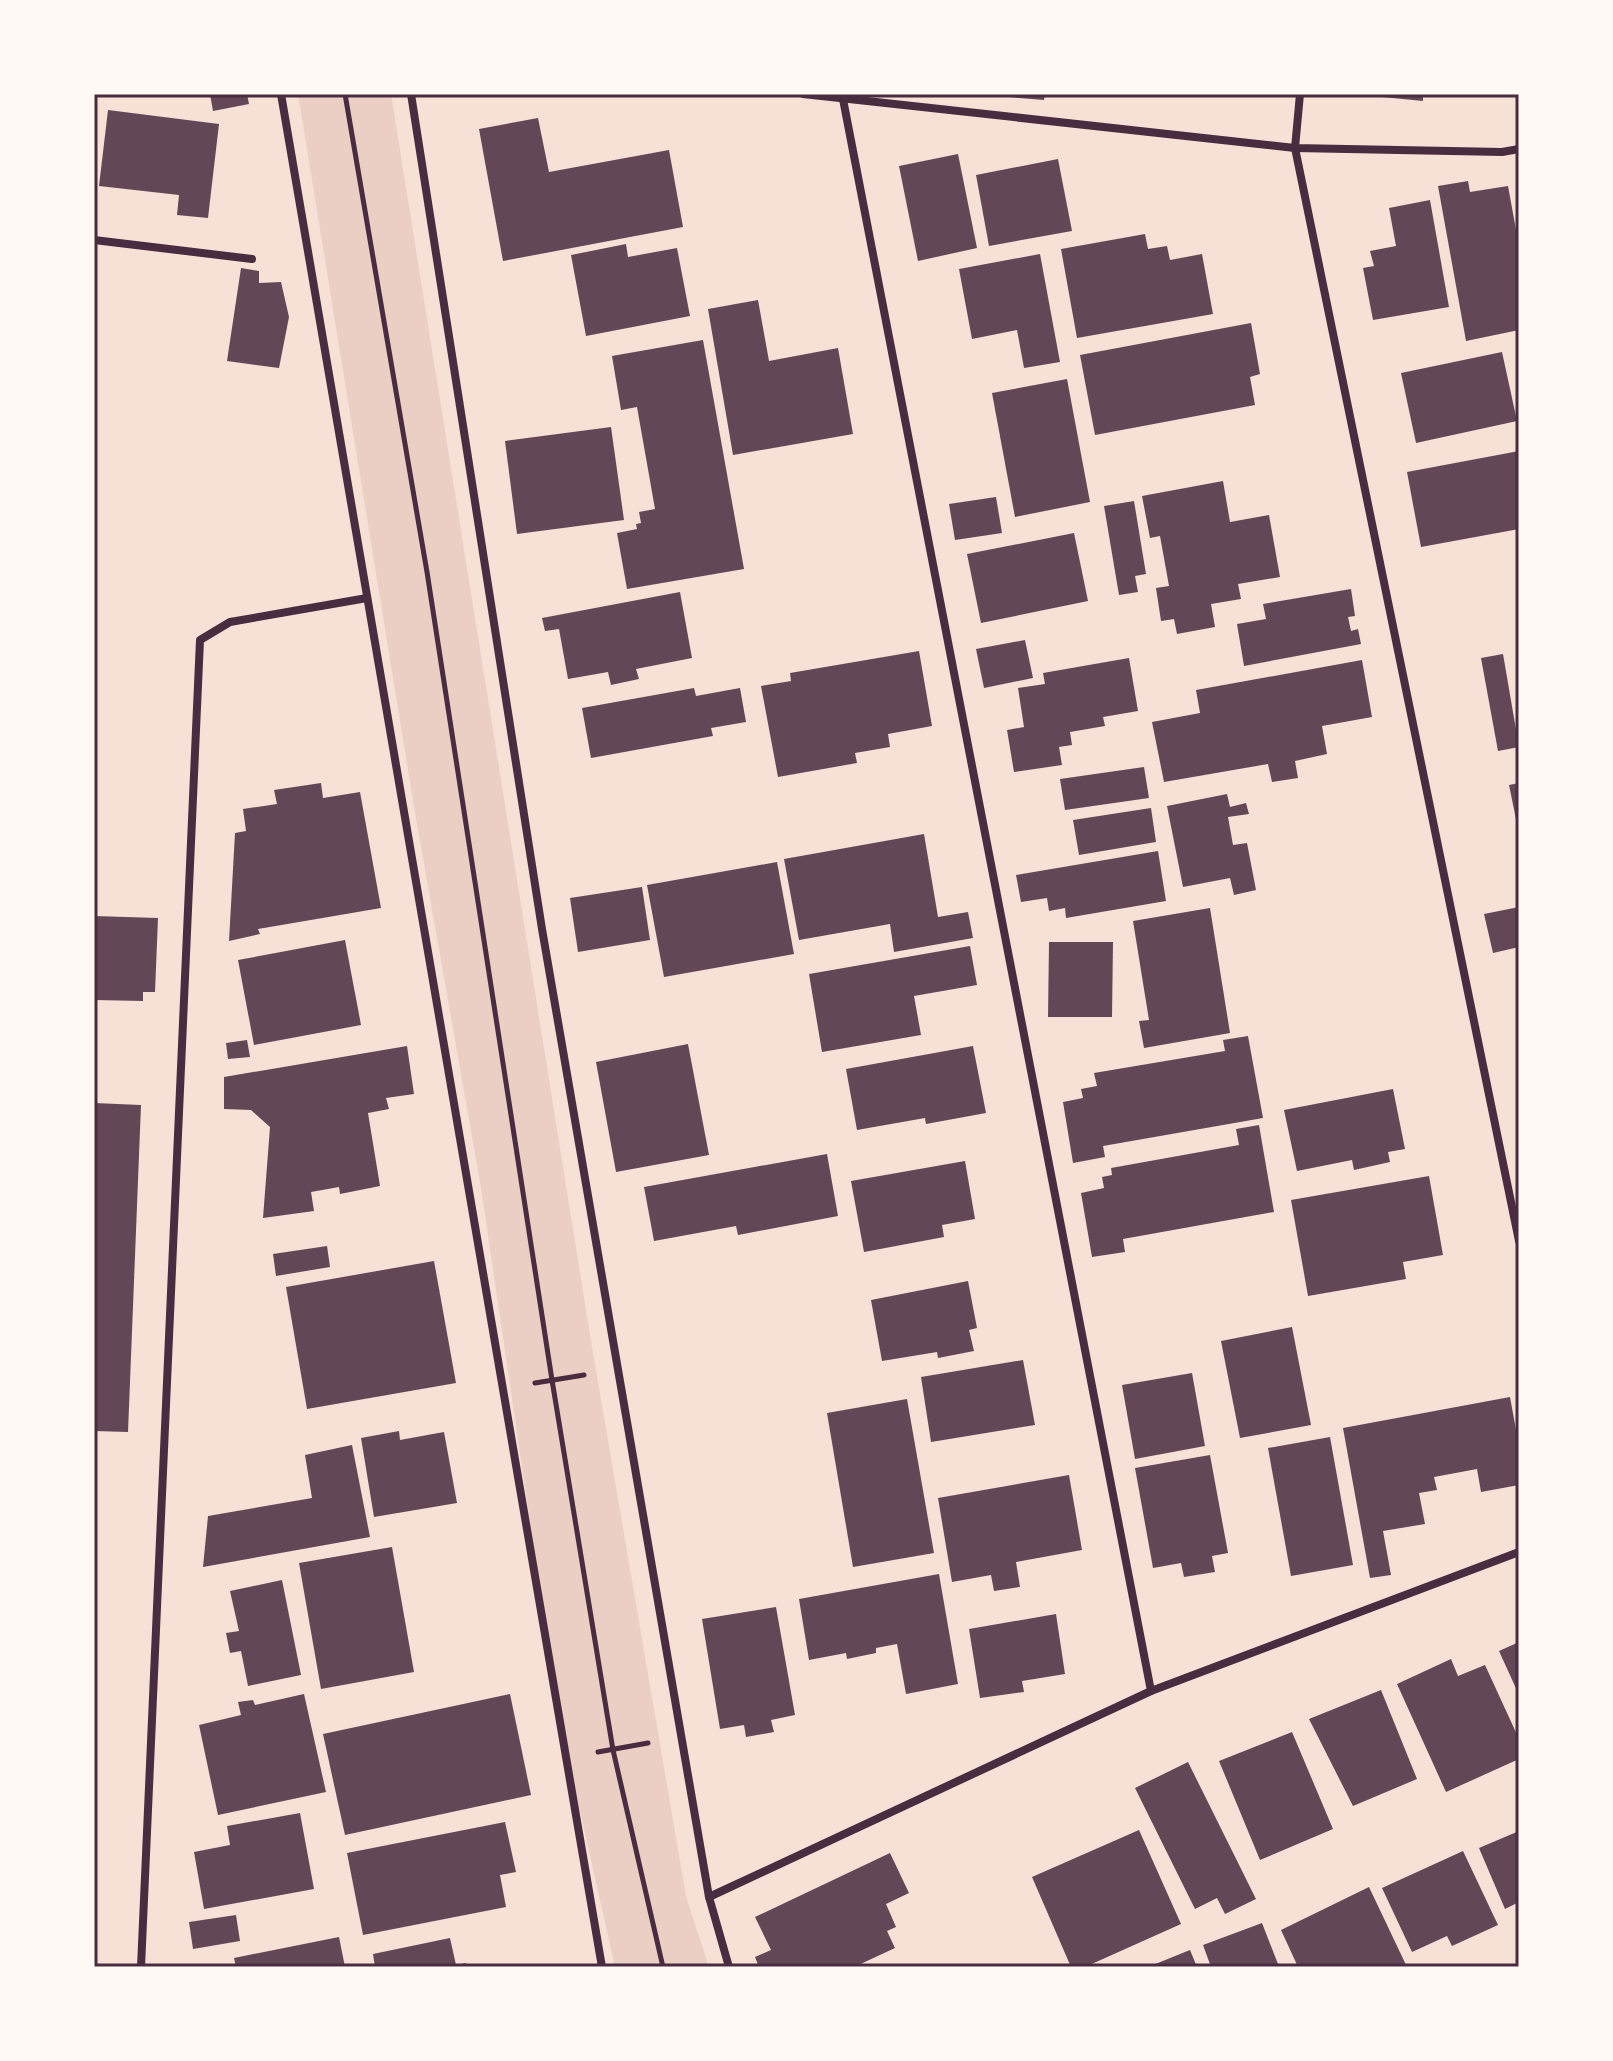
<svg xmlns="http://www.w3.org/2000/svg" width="1613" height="2061" font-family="'Exo 2',sans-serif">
  <rect width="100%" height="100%" fill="#f7e1d7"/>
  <polygon fill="#ebcfc5" points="298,94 391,94 591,1341 686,1896 709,1967 615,1967 558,1713 481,1188 414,807"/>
  <g fill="#644757">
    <polygon points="210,94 247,94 249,104 213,111"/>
    <polygon points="996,94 1045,94 1044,100 996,96"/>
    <polygon points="1372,94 1423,94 1423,101 1372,96"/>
    <polygon points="108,110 219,124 208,218 177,215 179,195 99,186"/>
    <polygon points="538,118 549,172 669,150 683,227 503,261 479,129"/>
    <polygon points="958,154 977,248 918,261 899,166"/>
    <polygon points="1058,159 1072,231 989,246 976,175"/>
    <polygon points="1468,181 1470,192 1508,186 1519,246 1519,330 1466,341 1438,186"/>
    <polygon points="1430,200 1449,307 1373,320 1363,268 1374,266 1370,251 1396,246 1389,208"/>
    <polygon points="1145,234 1148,249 1167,246 1170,260 1202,254 1213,314 1077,338 1061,249"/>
    <polygon points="626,244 628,257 677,248 690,316 586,336 571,255"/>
    <polygon points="1040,254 1060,362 1024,368 1017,330 972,339 959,269"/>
    <polygon points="241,268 259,271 259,283 281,282 289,317 279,368 227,361"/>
    <polygon points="758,300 769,361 838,348 853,434 733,455 708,309"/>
    <polygon points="1251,323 1260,374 1250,377 1255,405 1095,435 1080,355"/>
    <polygon points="703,340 744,569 627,589 617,533 637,529 636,524 641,523 639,512 655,509 637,407 621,410 612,356"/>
    <polygon points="1502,352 1517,421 1416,443 1401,373"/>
    <polygon points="1067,379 1090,502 1015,517 992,393"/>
    <polygon points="611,427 624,520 517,534 505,441"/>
    <polygon points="1519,451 1519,529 1421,547 1407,472"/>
    <polygon points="1223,481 1230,522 1269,515 1280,577 1238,584 1241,599 1211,604 1215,627 1177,634 1174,619 1161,621 1156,588 1169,586 1160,536 1150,538 1142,496"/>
    <polygon points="996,497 1002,533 955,540 949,504"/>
    <polygon points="1134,501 1146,574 1135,576 1138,592 1119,595 1104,506"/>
    <polygon points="1074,533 1088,601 981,623 967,554"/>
    <polygon points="1351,589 1355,616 1348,617 1351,631 1358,629 1361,644 1244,666 1237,624 1266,619 1263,604"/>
    <polygon points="680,592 692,658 636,669 639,679 611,685 608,672 568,679 559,629 545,631 542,618"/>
    <polygon points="1025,640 1033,678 984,688 976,649"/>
    <polygon points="919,651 932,726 888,734 890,747 855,753 857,763 778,777 761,686 791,681 790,673"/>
    <polygon points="1503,654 1519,747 1498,751 1481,658"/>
    <polygon points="1129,658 1138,711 1103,717 1105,726 1070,732 1072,745 1059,747 1062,765 1014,772 1007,730 1024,727 1018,688 1045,684 1043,673"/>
    <polygon points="1362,660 1372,717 1322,726 1327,754 1295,761 1298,778 1272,782 1268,764 1164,782 1152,722 1200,713 1196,690"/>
    <polygon points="694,688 696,696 740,688 746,722 711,728 713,736 591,758 582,708"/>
    <polygon points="1144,767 1149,798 1065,810 1060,779"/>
    <polygon points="321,783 323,798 360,792 381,908 258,929 260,934 229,941 235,833 246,831 243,809 277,804 274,790"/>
    <polygon points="1519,783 1519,829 1518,829 1509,785"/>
    <polygon points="1227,794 1230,807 1246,803 1249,814 1228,817 1233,845 1247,843 1256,890 1234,895 1230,878 1183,887 1167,806"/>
    <polygon points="1151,808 1156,842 1079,855 1073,820"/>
    <polygon points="924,834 938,917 968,912 973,938 894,952 890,924 799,940 784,859"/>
    <polygon points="1158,851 1166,901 1066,918 1065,908 1049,911 1047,898 1021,902 1016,875"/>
    <polygon points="777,862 794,954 664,977 647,885"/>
    <polygon points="642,887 650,940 578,952 570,898"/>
    <polygon points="1519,907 1519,947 1493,953 1484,914"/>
    <polygon points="1210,908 1230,1033 1144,1048 1139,1021 1149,1020 1133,921"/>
    <polygon points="94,916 158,918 155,992 143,992 143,1001 94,1000"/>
    <polygon points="345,940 361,1025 254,1045 238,960"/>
    <polygon points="1049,942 1113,942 1112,1017 1048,1017"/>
    <polygon points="970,946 977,985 914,996 921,1035 822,1052 809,974"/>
    <polygon points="1248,1036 1263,1118 1103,1146 1105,1157 1073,1163 1063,1102 1083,1098 1081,1089 1097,1086 1094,1073 1225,1051 1223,1040"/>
    <polygon points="247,1040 250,1057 228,1059 226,1043"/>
    <polygon points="688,1044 709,1155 616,1172 596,1062"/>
    <polygon points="407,1046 414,1094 386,1098 389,1109 368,1113 380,1186 340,1194 339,1187 311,1192 314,1211 263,1218 270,1127 251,1110 224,1109 224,1077"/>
    <polygon points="973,1046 986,1113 926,1124 925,1118 857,1130 846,1069"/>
    <polygon points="1393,1089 1405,1149 1388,1152 1390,1162 1354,1170 1352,1160 1297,1171 1284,1110"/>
    <polygon points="94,1103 141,1105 128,1432 94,1431"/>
    <polygon points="1259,1125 1274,1212 1123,1239 1125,1252 1092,1257 1081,1193 1104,1188 1102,1177 1112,1175 1111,1168 1239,1145 1236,1129"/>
    <polygon points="827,1154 838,1216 738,1235 736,1226 654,1241 644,1187"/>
    <polygon points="965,1161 975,1219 942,1225 944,1237 864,1252 851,1181"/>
    <polygon points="1429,1176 1443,1255 1403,1262 1406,1279 1308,1296 1291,1200"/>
    <polygon points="327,1246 330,1267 276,1276 273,1254"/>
    <polygon points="434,1261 456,1383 307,1409 286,1287"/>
    <polygon points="968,1281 977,1328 969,1330 974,1351 938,1358 937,1352 882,1361 871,1300"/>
    <polygon points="1292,1327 1311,1425 1240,1438 1221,1341"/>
    <polygon points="1023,1360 1035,1425 931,1442 921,1377"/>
    <polygon points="1192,1373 1205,1446 1135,1459 1122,1385"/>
    <polygon points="1510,1397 1519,1446 1519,1485 1481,1492 1477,1469 1434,1477 1437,1490 1419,1493 1425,1524 1383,1531 1391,1575 1370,1578 1343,1428"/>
    <polygon points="907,1399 934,1553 853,1567 827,1413"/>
    <polygon points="399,1431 400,1440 444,1432 457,1503 374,1517 361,1438"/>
    <polygon points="1330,1437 1353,1565 1291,1576 1268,1448"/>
    <polygon points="352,1445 370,1537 203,1567 208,1516 312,1498 305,1455"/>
    <polygon points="1210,1455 1228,1553 1212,1556 1215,1572 1184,1577 1181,1563 1153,1568 1135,1468"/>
    <polygon points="1069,1475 1082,1550 1016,1562 1020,1587 994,1591 991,1575 952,1582 938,1498"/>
    <polygon points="392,1547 414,1672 321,1689 299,1563"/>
    <polygon points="939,1574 958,1684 906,1694 897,1644 876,1648 876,1653 847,1659 846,1653 809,1660 799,1599"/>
    <polygon points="282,1580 301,1675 248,1686 241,1651 230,1653 226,1633 239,1631 230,1591"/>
    <polygon points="776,1607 795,1715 771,1720 774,1732 746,1737 744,1725 720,1729 702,1619"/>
    <polygon points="1056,1614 1065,1674 1022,1681 1024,1692 980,1698 969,1629"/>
    <polygon points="1519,1642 1519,1695 1499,1651"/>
    <polygon points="1451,1659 1458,1676 1485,1665 1519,1739 1519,1759 1446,1792 1397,1684"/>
    <polygon points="1381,1690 1417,1779 1353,1806 1309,1719"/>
    <polygon points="304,1694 326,1792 218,1815 199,1725 241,1715 238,1702 253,1700 255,1705"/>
    <polygon points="510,1694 531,1795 345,1835 323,1734"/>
    <polygon points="1292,1732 1333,1829 1260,1860 1219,1761"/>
    <polygon points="1188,1762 1256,1899 1225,1914 1217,1898 1195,1909 1135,1788"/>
    <polygon points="300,1813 314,1889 204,1909 194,1852 230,1845 227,1826"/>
    <polygon points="505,1822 516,1872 500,1875 506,1907 363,1935 347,1853"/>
    <polygon points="1139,1830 1181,1924 1085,1967 1071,1967 1032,1877"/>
    <polygon points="1519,1831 1519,1902 1505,1909 1479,1848"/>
    <polygon points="1463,1851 1498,1925 1452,1946 1447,1936 1412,1952 1382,1888"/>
    <polygon points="890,1853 909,1893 886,1904 896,1927 887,1931 895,1948 854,1967 759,1967 755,1957 771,1950 755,1917"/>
    <polygon points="1369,1887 1407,1967 1298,1967 1281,1930"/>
    <polygon points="236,1915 240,1941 193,1949 189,1922"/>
    <polygon points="1262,1923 1278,1964 1270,1967 1211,1967 1203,1945"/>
    <polygon points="339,1937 345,1967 236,1967 234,1958"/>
    <polygon points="450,1938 456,1965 466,1963 466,1967 375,1967 373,1954"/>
    <polygon points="1190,1950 1197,1967 1148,1967"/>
  </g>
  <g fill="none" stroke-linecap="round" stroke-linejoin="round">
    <g stroke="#4a2c40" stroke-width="5">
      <polyline points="345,94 427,572 552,1380 613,1750 663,1967"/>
      <polyline points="535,1383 584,1375"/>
      <polyline points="598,1752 648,1743"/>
    </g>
    <g stroke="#4a2c40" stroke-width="8">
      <polyline points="281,94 602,1967"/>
      <polyline points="411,94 542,929 709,1897 729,1967"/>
      <polyline points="803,94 1295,148 1502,152 1519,149"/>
      <polyline points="842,94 1151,1691"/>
      <polyline points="1300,94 1295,148 1519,1241"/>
      <polyline points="94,240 252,259"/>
      <polyline points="709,1897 1151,1691 1519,1552"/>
      <polyline points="141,1967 200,640 230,622 367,598"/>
    </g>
  </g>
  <rect width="1613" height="2061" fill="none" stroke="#fffaf5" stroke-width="192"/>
  <rect x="96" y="96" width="1421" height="1869" fill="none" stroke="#4a2c40" stroke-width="3"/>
</svg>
